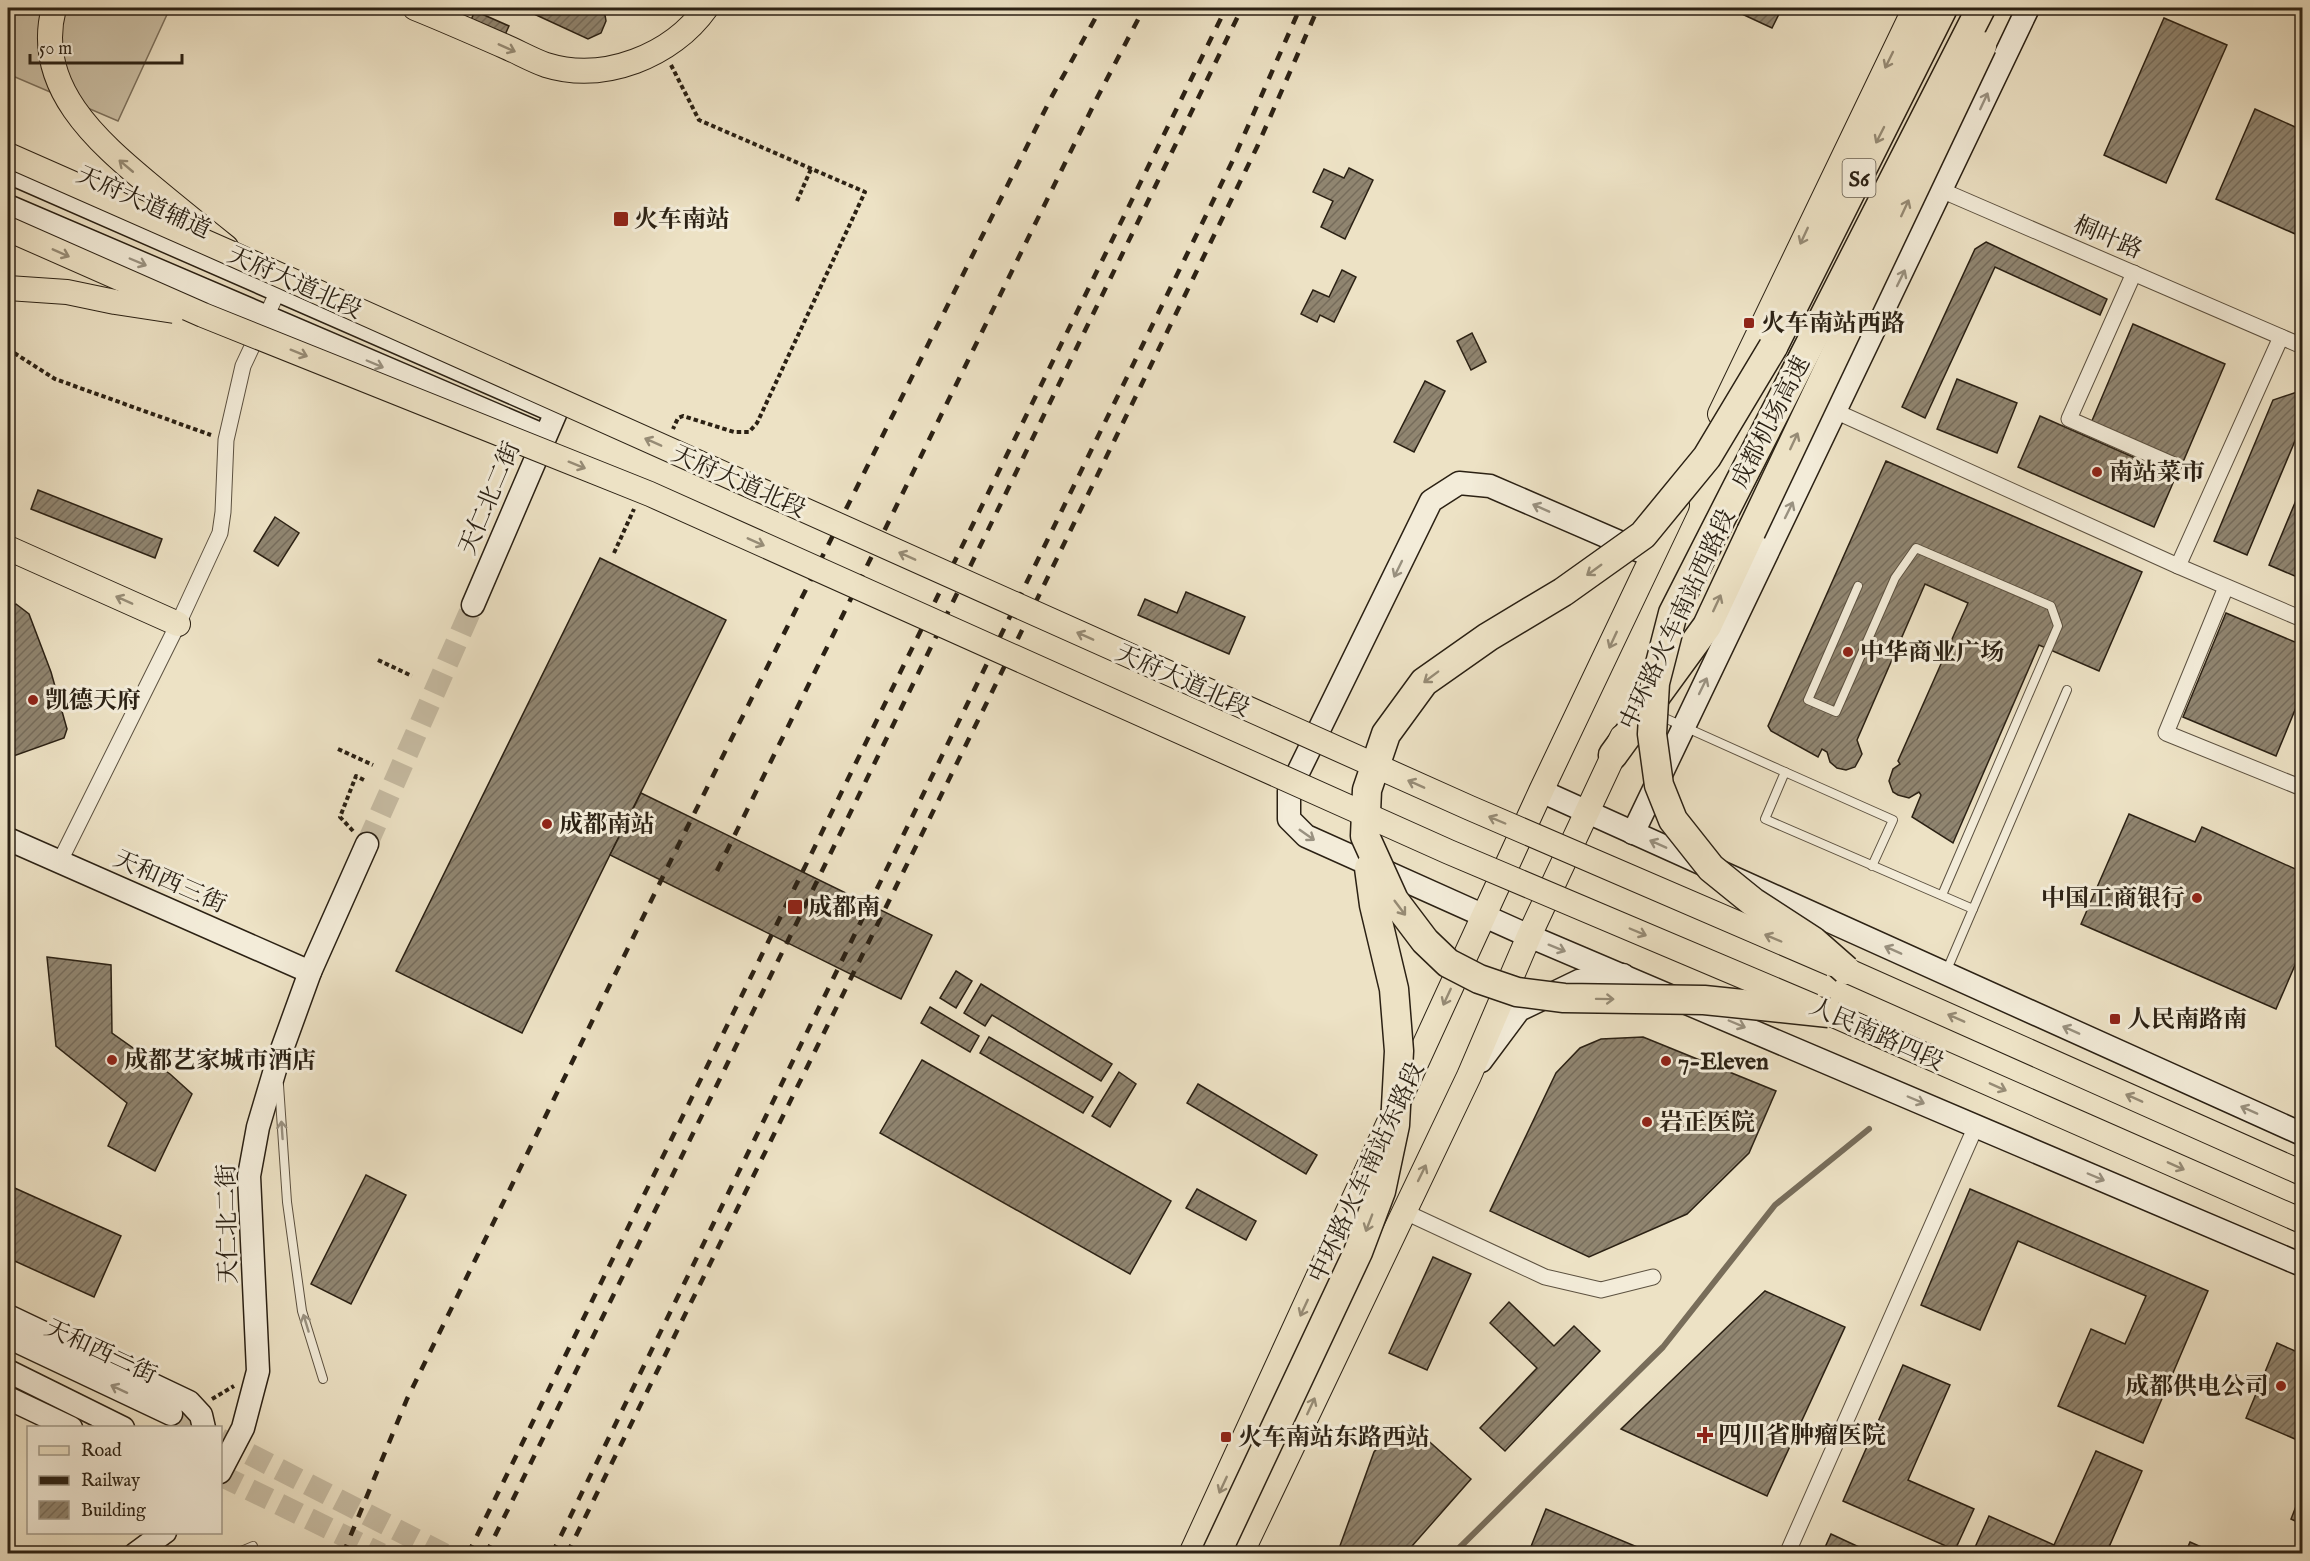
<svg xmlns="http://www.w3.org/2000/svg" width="2310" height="1561" font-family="'IM FELL English','Noto Serif SC',serif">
  <defs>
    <pattern id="building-hatch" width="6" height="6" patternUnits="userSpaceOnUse" patternTransform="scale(1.5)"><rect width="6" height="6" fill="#908570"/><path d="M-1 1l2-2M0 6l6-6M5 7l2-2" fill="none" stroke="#766c5b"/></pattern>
  </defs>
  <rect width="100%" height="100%" fill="#ede2c5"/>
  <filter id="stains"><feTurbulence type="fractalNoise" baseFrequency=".00333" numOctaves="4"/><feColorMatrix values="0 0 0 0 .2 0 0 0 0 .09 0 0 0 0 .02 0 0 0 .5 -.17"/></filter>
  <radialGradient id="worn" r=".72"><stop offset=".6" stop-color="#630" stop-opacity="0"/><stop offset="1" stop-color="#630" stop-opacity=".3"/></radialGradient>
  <polygon fill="#ccc1a7" stroke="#7c715e" stroke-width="1.5" points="8,8 170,8 118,121 8,74"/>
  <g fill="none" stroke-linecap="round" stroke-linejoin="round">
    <polyline stroke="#786d5a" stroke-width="6" points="1453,1554 1663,1347 1775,1205 1869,1129"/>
  </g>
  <g fill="url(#building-hatch)" stroke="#2b2114" stroke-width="1.5">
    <polygon points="521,8 594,8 605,15 606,21 601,33 588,39"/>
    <polygon points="1729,8 1782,8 1772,28"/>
    <polygon points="475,11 509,26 504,37 470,22"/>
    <polygon points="2164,18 2227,45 2166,183 2104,155"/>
    <polygon points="2255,109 2302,130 2302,237 2216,199"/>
    <polygon points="1349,168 1373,180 1345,239 1321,227 1333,201 1313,192 1324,169 1344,178"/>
    <polygon points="1986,242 2107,299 2100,315 1995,267 1925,418 1902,407 1975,249"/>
    <polygon points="1342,270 1356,277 1334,322 1320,315 1317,322 1301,314 1313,290 1329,297"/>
    <polygon points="2133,324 2225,364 2183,462 2091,423"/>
    <polygon points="1472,333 1486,362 1471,370 1457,341"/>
    <polygon points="1957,379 2017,403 1997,453 1937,429"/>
    <polygon points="1425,381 1445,391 1414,452 1394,442"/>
    <polygon points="2297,392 2302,394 2302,430 2300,429 2247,555 2214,541 2273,400"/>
    <polygon points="2040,416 2176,476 2154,527 2018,467"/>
    <polygon points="1886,461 2142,572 2099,671 2039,645 1953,843 1912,817 1921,795 1919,792 1909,798 1898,795 1893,792 1889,781 1893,769 1900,764 1898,761 1968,603 1925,584 1857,740 1862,754 1855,767 1846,770 1837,768 1830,762 1827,752 1822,749 1818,757 1771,731 1768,726"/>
    <polygon points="2302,486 2302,579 2269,565"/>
    <polygon points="38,490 162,539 155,558 31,509"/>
    <polygon points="275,517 299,533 278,566 254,551"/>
    <polygon points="600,558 726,620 522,1033 396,971"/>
    <polygon points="1186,592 1245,617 1229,654 1138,615 1145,599 1177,613"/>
    <polygon points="16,604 29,614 51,672 67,729 64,738 8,758 8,607"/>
    <polygon points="2226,613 2302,645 2302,693 2276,756 2183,717"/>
    <polygon points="641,793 932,935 901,999 610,855"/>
    <polygon points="2129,814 2195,842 2202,827 2302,872 2302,949 2276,1009 2081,924"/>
    <polygon points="47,957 111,965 112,1033 170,1074 192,1094 155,1171 108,1146 127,1103 56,1046"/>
    <polygon points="956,971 972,981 956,1008 940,998"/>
    <polygon points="981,984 1112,1064 1101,1081 992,1015 985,1026 964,1013"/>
    <polygon points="930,1007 979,1036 970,1052 921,1023"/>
    <polygon points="989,1037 1093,1097 1083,1113 980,1053"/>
    <polygon points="1643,1037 1776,1091 1749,1153 1687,1214 1589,1257 1490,1211 1556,1073 1580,1048 1601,1039"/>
    <polygon points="922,1060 1171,1201 1130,1274 880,1133"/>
    <polygon points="1119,1072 1136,1084 1110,1127 1092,1116"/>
    <polygon points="1198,1084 1317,1155 1306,1174 1187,1103"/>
    <polygon points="366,1175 406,1195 351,1304 311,1284"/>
    <polygon points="8,1185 121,1236 94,1297 8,1258"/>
    <polygon points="1197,1189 1256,1221 1246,1240 1186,1208"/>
    <polygon points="1970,1189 2208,1291 2143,1443 2058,1406 2091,1329 2125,1344 2146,1296 2018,1241 1980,1330 1921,1305"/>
    <polygon points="1433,1257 1471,1274 1427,1370 1389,1353"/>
    <polygon points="1765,1291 1845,1327 1767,1496 1621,1429"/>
    <polygon points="1509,1302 1554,1346 1574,1326 1600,1351 1505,1451 1480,1428 1537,1368 1490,1323"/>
    <polygon points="2277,1343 2302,1354 2302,1442 2246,1418"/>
    <polygon points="1903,1365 1950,1385 1908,1480 1974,1509 1955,1550 1843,1501"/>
    <polygon points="1396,1426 1414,1428 1471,1479 1405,1554 1337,1554 1374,1452"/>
    <polygon points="2096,1451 2142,1471 2106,1554 1972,1554 1989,1516 2054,1545"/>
    <polygon points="2302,1491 2302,1524 2291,1519"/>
    <polygon points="1546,1509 1654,1554 1528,1554"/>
    <polygon points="1831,1534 1874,1554 1822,1554"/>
    <polygon points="2190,1542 2217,1554 2185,1554"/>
  </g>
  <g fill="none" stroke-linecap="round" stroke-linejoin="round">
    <g stroke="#c6bba2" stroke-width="22" stroke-dasharray="22 11" stroke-linecap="butt">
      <polyline points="367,844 473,605"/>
      <polyline points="171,1414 198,1428"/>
      <polyline points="220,1439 444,1554"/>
      <polyline points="220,1475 381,1554"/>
    </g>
    <defs>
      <g id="lane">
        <polyline points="1858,586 1808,700 1836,712 1895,578 1916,548 2051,606 2058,626 1942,895"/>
        <polyline points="1658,715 1785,772 1765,819 1973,909 1946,972"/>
        <polyline points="1785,772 1893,820 1872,866"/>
        <polyline points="1973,909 2067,690"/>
        <polyline points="279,1085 287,1202 302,1311 323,1379"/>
        <polyline points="234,1554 253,1546"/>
      </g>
      <g id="street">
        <polyline points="1934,187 2302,346"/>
        <polyline points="2134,273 2069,419 2174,465"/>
        <polyline points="1786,389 2178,566 2302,619"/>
        <polyline points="2178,566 2281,337"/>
        <polyline points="2226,587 2166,733 2302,788"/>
        <polyline points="60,861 178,624 220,533 223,512 226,440 243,366 278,291"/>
        <polyline points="1403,1211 1545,1277 1601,1290 1653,1277"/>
        <polyline points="1787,1554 1976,1126"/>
      </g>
      <g id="secondary">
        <polyline points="8,172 556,412 473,605"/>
        <polyline points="8,206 545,436"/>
        <polyline points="1640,551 1490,486 1459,483 1431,501 1289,791 1289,819 1306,836 1529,936 2302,1265"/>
        <polyline points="1541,791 2302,1134"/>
        <polyline points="1633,833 2028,8"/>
        <polyline points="8,839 310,972"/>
        <polyline points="1481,1061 1519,1010 1579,981 1623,975"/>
        <polyline points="8,1316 189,1402 201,1415 204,1428"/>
        <polyline points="8,1337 171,1414"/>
        <polyline points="8,1371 123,1428"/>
        <polyline points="8,1398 71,1428"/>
        <polyline points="220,1472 243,1428 258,1371 249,1176 258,1127 277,1063 310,972 367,844"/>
        <polyline points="135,1554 165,1532"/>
      </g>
      <g id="primary">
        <path d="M54,8C33,86 97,141 151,186C175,206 201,227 226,247"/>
        <path d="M415,8C445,20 474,33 504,46C518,52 532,60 546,65C604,83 672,56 706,8"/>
        <polyline points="1720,414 1915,8"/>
        <polyline points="8,548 178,624"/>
        <polyline points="1846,970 2302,1173"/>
        <polyline points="1829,1013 2302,1221"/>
        <polyline points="1191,1554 1541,791 1677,505"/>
        <polyline points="1241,1554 1469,1076 1529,936 1622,737"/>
      </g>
      <g id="highway">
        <polyline points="1773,347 1943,8"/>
        <polyline points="1613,755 1707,626 1751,532"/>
      </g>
    </defs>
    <use href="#lane" stroke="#5c5140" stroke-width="10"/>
    <use href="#street" stroke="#5c5140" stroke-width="17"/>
    <use href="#secondary" stroke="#2b2114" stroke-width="25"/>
    <use href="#primary" stroke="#2b2114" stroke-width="26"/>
    <use href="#highway" stroke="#2b2114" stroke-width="31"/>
    <g stroke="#2b2114" stroke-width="4" stroke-dasharray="4.5 3" stroke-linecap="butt">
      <polyline points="671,65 699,120 865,192 757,423 749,432 734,432 683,416 678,418 673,429"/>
      <polyline points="797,201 811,169"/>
      <polyline points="8,349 55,379 211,435"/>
      <polyline points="614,553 634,509"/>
      <polyline points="378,660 412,676"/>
      <polyline points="338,749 373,765"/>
      <polyline points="353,831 340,817 356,776 366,781"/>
      <polyline points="212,1399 234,1386"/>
    </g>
    <use href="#lane" stroke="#f3ecd9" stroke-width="8"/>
    <use href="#street" stroke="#f3ecd9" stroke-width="15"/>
    <use href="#secondary" stroke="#f3ecd9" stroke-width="22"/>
    <use href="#primary" stroke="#ede2c5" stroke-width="24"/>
    <use href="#highway" stroke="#ede2c5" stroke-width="28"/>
    <g stroke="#2b2114" stroke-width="4.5" stroke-dasharray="10 10" stroke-linecap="butt">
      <polyline points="717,871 1097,98 1144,8"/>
      <polyline points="343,1554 407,1399 675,852 1051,98 1101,8"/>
      <polyline points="468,1554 1226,8"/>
      <polyline points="486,1554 803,910 1242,8"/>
      <polyline points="552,1554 1234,158 1300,8"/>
      <polyline points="567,1554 990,696 1257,147 1318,8"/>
    </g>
    <defs>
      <g id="primary-bridge">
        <polyline points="8,155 237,256 1470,808 1832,964"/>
        <polyline points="8,229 203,315 650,494 1449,852 1813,1006"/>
        <polyline points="8,288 67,292 115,302 174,311"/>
      </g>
      <g id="highway-bridge">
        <polyline points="1773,347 1707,457 1643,535 1563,592 1488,637 1424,682 1386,734 1367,790 1365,836 1394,900 1425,941 1448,963 1479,979 1517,992 1564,998 1704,1000 1829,1013"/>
        <polyline points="1751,532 1982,46"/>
        <polyline points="1846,970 1813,941 1753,902 1711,868 1673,820 1659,785 1652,734 1655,683 1673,613 1981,8"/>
        <polyline points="1216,1554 1358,1252 1381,1191 1395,1125 1399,1051 1394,989 1374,905 1369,868"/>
      </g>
    </defs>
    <use href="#primary-bridge" stroke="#2b2114" stroke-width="26" stroke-linecap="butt"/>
    <use href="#highway-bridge" stroke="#2b2114" stroke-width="31" stroke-linecap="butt"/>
    <use href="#primary-bridge" stroke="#ede2c5" stroke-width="24"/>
    <use href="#highway-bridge" stroke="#ede2c5" stroke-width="28"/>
  </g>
  <defs><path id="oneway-shaft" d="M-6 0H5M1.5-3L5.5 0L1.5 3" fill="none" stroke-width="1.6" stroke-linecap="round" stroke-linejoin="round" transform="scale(1.5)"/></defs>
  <g stroke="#968b75">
    <use href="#oneway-shaft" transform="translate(507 48) rotate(24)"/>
    <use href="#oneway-shaft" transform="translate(1889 60) rotate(116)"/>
    <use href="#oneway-shaft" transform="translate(1880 135) rotate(117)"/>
    <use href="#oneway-shaft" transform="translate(126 166) rotate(-140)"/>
    <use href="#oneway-shaft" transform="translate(1905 208) rotate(-65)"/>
    <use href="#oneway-shaft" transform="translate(1804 236) rotate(115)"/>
    <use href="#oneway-shaft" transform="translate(61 253) rotate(24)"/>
    <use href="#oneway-shaft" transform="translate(299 353) rotate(22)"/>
    <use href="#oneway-shaft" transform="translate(1794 441) rotate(-65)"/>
    <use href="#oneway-shaft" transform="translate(653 442) rotate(-156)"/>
    <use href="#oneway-shaft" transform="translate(577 465) rotate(22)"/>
    <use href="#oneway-shaft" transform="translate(756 542) rotate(24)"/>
    <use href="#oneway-shaft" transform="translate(907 556) rotate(-156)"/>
    <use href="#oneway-shaft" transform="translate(1594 570) rotate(144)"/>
    <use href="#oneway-shaft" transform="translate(124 600) rotate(-156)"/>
    <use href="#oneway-shaft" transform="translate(1717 603) rotate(-65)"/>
    <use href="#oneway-shaft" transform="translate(1085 636) rotate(-156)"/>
    <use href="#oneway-shaft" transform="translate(1613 640) rotate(115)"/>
    <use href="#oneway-shaft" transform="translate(1431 677) rotate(143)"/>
    <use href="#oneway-shaft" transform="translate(1416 784) rotate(-156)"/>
    <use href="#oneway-shaft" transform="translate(1497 820) rotate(-157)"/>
    <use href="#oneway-shaft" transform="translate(1400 908) rotate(53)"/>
    <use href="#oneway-shaft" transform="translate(1638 932) rotate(23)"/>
    <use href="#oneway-shaft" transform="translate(1773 938) rotate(-157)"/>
    <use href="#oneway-shaft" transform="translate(1447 997) rotate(115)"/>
    <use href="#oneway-shaft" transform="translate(1605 999) rotate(1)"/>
    <use href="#oneway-shaft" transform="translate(1956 1018) rotate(-156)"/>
    <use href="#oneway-shaft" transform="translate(1998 1087) rotate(24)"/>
    <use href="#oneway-shaft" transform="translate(2134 1098) rotate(-156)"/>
    <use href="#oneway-shaft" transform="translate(2176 1166) rotate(24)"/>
    <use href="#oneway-shaft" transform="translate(1422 1173) rotate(-64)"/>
    <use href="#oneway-shaft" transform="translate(1369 1223) rotate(111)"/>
    <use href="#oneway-shaft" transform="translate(1304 1308) rotate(115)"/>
    <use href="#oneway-shaft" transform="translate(1311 1406) rotate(-65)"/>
    <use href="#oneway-shaft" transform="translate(1223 1485) rotate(115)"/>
  </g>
  <g stroke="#999180">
    <use href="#oneway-shaft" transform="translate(1984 101) rotate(-65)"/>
    <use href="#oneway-shaft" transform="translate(138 262) rotate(23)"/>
    <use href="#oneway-shaft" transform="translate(1901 278) rotate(-64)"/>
    <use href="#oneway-shaft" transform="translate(375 364) rotate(23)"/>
    <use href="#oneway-shaft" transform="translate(1541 508) rotate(-156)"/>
    <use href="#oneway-shaft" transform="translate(1789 510) rotate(-64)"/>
    <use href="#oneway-shaft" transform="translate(1398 569) rotate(116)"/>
    <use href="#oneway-shaft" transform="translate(1703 686) rotate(-64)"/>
    <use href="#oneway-shaft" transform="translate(1307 835) rotate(35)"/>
    <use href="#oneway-shaft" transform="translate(1658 844) rotate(-156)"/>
    <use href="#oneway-shaft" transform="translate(1557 948) rotate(22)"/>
    <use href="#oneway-shaft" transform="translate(1893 950) rotate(-156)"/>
    <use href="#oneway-shaft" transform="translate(1737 1024) rotate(23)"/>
    <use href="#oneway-shaft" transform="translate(2071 1030) rotate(-156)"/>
    <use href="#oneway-shaft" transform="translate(1916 1100) rotate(23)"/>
    <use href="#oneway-shaft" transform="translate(2249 1110) rotate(-156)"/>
    <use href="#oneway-shaft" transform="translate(282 1130) rotate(-94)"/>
    <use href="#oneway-shaft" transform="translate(2096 1177) rotate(23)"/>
    <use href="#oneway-shaft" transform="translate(306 1323) rotate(-107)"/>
    <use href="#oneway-shaft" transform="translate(119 1389) rotate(-155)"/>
  </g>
  <g fill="#8f2418" stroke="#f3ecd9" stroke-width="2">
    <rect x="613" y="211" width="16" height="16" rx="3"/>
    <rect x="1743" y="317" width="12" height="12" rx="3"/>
    <circle cx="2097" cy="472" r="6"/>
    <circle cx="1848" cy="652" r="6"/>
    <circle cx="33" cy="700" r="6"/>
    <circle cx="547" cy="824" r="6"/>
    <circle cx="2197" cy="898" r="6"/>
    <rect x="787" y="899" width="16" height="16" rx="3"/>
    <rect x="2109" y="1013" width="12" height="12" rx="3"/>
    <circle cx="112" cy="1060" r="6"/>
    <circle cx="1666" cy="1061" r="6"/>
    <circle cx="1647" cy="1122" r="6"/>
    <circle cx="2281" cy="1386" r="6"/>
    <path d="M1702 1426h6v6h6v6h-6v6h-6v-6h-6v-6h6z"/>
    <rect x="1220" y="1431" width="12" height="12" rx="3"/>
  </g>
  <g text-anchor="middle" stroke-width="6" stroke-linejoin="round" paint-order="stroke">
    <rect fill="#f3ecd9" stroke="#675e4f" stroke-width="1.5" x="1842.5" y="159" width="33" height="38" rx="4.5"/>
    <g font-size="22" font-weight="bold" fill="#2b2114">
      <text x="1859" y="186">S6</text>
    </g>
    <g font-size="24" fill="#2b2114" stroke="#f3ecd9">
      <text transform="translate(144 202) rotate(24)" y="8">天府大道辅道</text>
      <text transform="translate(2108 237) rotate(23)" y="8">桐叶路</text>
      <text transform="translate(295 282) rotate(24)" y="8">天府大道北段</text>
      <text transform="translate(1770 422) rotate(-63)" y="8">成都机场高速</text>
      <text transform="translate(739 481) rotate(24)" y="8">天府大道北段</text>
      <text transform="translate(489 498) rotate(-67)" y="8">天仁北二街</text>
      <text transform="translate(1677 619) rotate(-65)" y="8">中环路火车南站西路段</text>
      <text transform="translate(1183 680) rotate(24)" y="8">天府大道北段</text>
      <text transform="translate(170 881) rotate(24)" y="8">天和西三街</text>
      <text transform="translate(1877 1034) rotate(24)" y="8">人民南路四段</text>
      <text transform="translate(1366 1172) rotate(-65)" y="8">中环路火车南站东路段</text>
      <text transform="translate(227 1224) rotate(-91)" y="8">天仁北二街</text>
      <text transform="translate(101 1351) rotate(25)" y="8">天和西二街</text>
    </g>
    <g font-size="24" font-weight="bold" fill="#2b2114" stroke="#f3ecd9" text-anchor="start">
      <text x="634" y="227">火车南站</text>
      <text x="1761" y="331">火车南站西路</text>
      <text x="2109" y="480">南站菜市</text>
      <text x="1860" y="660">中华商业广场</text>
      <text x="45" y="708">凯德天府</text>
      <text x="559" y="832">成都南站</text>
      <text x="2185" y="906" text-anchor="end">中国工商银行</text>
      <text x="808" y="915">成都南</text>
      <text x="2127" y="1027">人民南路南</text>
      <text x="124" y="1068">成都艺家城市酒店</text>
      <text x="1678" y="1069">7-Eleven</text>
      <text x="1659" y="1130">岩正医院</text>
      <text x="2269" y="1394" text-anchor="end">成都供电公司</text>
      <text x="1718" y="1443">四川省肿瘤医院</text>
      <text x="1238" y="1445">火车南站东路西站</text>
    </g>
  </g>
  <rect width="2310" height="1561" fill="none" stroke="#ede2c5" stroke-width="30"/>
  <rect x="9" y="9" width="2292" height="1543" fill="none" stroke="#2b2114" stroke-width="3"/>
  <rect x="15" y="15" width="2280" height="1531" fill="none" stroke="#2b2114" stroke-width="1.5"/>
  <rect x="27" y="1426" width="195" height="108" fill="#f3ecd9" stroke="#a39b8a" stroke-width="1.5"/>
  <rect x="39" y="1446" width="30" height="9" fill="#ede2c5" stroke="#a39b8a" stroke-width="1.5"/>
  <text x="81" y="1456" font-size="18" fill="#2b2114">Road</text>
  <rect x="39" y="1476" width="30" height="9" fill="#2b2114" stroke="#a39b8a" stroke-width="1.5"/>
  <text x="81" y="1486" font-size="18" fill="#2b2114">Railway</text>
  <rect x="39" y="1501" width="30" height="18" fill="url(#building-hatch)" stroke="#a39b8a" stroke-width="1.5"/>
  <text x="81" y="1516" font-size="18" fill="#2b2114">Building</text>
  <path d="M30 54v9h152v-9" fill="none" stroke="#2b2114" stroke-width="3"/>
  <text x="39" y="54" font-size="18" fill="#2b2114" stroke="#f3ecd9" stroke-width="4.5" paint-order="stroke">50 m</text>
  <rect width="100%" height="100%" filter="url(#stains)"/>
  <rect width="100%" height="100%" fill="url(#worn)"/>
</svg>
